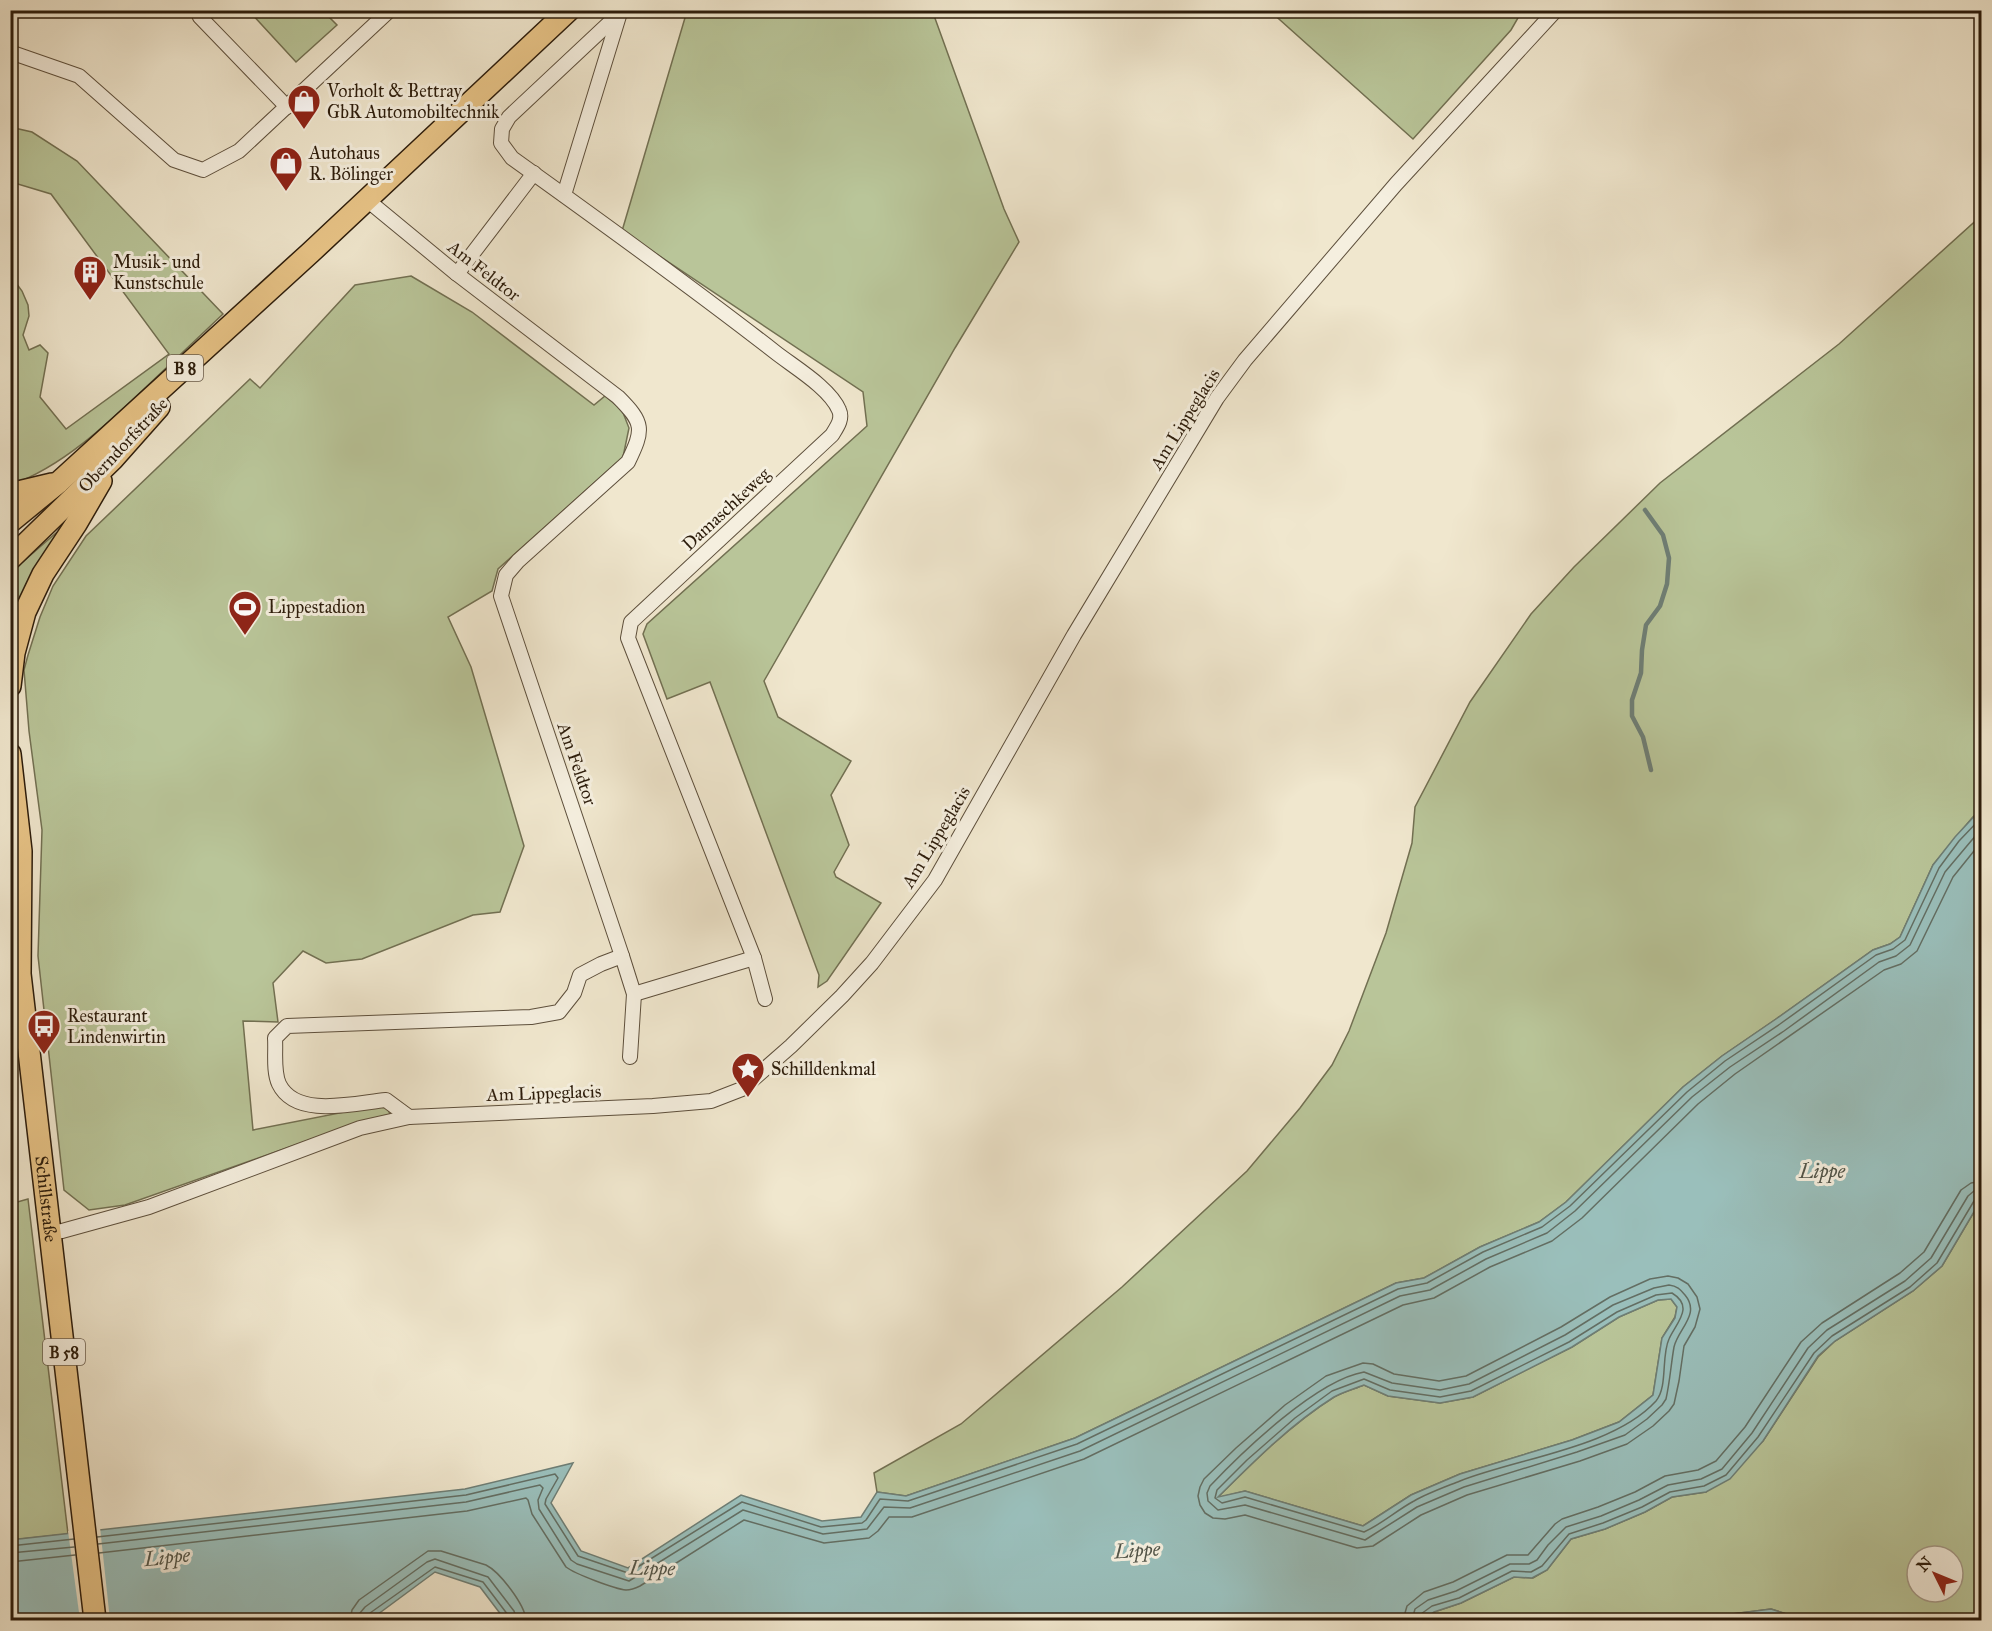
<svg xmlns="http://www.w3.org/2000/svg" width="1992" height="1631" font-family="'IM FELL Great Primer',serif">
  <rect width="100%" height="100%" fill="#f0e7ce"/>
  <filter id="stains"><feTurbulence type="fractalNoise" baseFrequency=".00333" numOctaves="4"/><feColorMatrix values="0 0 0 0 .2 0 0 0 0 .09 0 0 0 0 .02 0 0 0 .5 -.17"/></filter>
  <radialGradient id="worn" r=".72"><stop offset=".6" stop-color="#630" stop-opacity="0"/><stop offset="1" stop-color="#630" stop-opacity=".3"/></radialGradient>
  <g fill="#b9c599" stroke="#727052" stroke-width="1.5" fill-rule="evenodd">
    <polygon points="932,10 1004,209 1019,242 955,348 764,681 778,717 851,761 831,795 849,845 834,872 836,877 881,903 827,981 818,987 819,975 710,682 667,699 643,634 647,624 867,426 863,392 622,231 687,11"/>
    <polygon points="249,11 323,11 337,25 296,62"/>
    <polygon points="1270,11 1522,11 1511,30 1413,139"/>
    <path d="M10,127L32,132L77,161L223,314C197,339 171,363 145,388C106,425 63,466 11,485V276L22,291L28,305L29,316L23,335L29,350L40,345L48,353L40,397L66,429L169,354L51,194L11,182Z"/>
    <polygon points="1981,216 1981,809 1972,818 1933,865 1900,937 1890,944 1873,950 1776,1019 1722,1056 1683,1087 1566,1202 1539,1222 1480,1247 1424,1278 1396,1283 1075,1438 906,1496 877,1492 874,1473 961,1424 1122,1287 1247,1171 1300,1108 1332,1065 1349,1031 1386,933 1412,843 1415,807 1470,702 1531,614 1574,567 1660,483 1839,344"/>
    <polygon points="411,276 472,312 594,405 605,396 622,410 629,428 623,457 498,569 492,591 448,617 471,667 524,846 500,912 473,915 362,959 326,963 303,951 273,983 278,1022 243,1021 253,1130 385,1104 391,1116 360,1122 125,1205 89,1210 64,1190 38,956 42,830 29,731 24,670 28,655 40,617 53,586 86,536 250,379 260,388 355,285"/>
    <polygon points="64,526 21,606 11,602 10,573"/>
    <polygon points="28,1199 68,1534 11,1540 10,1204"/>
    <path d="M1981,1200V1620H1805L1771,1609L1732,1614L1720,1620H1423L1434,1612L1461,1603L1514,1577L1533,1578L1547,1570L1571,1539L1605,1529L1645,1512L1672,1497L1706,1492L1763,1441L1818,1357L1835,1341L1913,1291L1942,1266ZM1917,1556H1953V1592H1917Z"/>
    <path d="M1671,1299L1677,1307L1675,1317L1662,1338L1653,1395L1619,1422L1572,1440L1460,1474L1411,1495L1363,1526L1245,1491L1217,1498C1253,1462 1291,1424 1334,1397C1343,1392 1354,1389 1364,1385L1388,1396L1440,1403L1473,1397L1572,1347L1619,1317L1658,1300Z"/>
  </g>
  <g fill="#9abfbb" stroke="#6e7e75" stroke-width="1.5" fill-rule="evenodd">
    <path d="M1981,809V1200L1942,1266L1913,1291L1835,1341L1818,1356L1763,1441L1730,1479L1706,1492L1672,1497L1645,1512L1605,1529L1571,1539L1547,1570L1532,1578L1514,1577L1461,1603L1434,1612L1423,1620H505L480,1587L435,1572L370,1620H11L10,1540L465,1489L573,1463L551,1503L581,1551L628,1568L741,1495L822,1521L861,1517L877,1492L906,1496L1075,1438L1396,1283L1424,1278L1480,1247L1539,1222L1566,1202L1683,1087L1722,1056L1776,1019L1873,950L1890,944L1900,937L1933,865L1955,837ZM1671,1299L1677,1307L1675,1318L1662,1338L1653,1395L1619,1422L1572,1440L1460,1474L1411,1495L1363,1526L1245,1491L1218,1497C1253,1462 1291,1424 1334,1397C1343,1392 1354,1389 1364,1385L1388,1396L1440,1403L1473,1397L1572,1347L1619,1317L1658,1300Z"/>
    <polygon points="1771,1609 1805,1620 1720,1620 1732,1614"/>
  </g>
  <polygon fill="#f0e7ce" points="100,1527 110,1620 80,1620 68,1531"/>
  <g fill="none" stroke-linecap="round" stroke-linejoin="round">
    <g stroke="#636e63" stroke-width="1.5">
      <polygon points="1668,1276 1678,1278 1688,1284 1697,1297 1700,1309 1695,1327 1684,1346 1679,1381 1674,1404 1669,1411 1653,1426 1627,1444 1580,1461 1467,1495 1421,1515 1373,1546 1357,1548 1245,1515 1225,1519 1213,1518 1205,1513 1200,1505 1198,1496 1200,1487 1204,1479 1236,1448 1285,1405 1326,1376 1363,1363 1373,1364 1394,1374 1439,1381 1466,1376 1561,1327 1610,1297 1650,1279"/>
      <path d="M1669,1285C1677,1286 1680,1289 1685,1295C1701,1314 1678,1329 1674,1347C1671,1364 1670,1381 1666,1399L1662,1405L1647,1419L1625,1435L1577,1452L1464,1487L1417,1507L1365,1540L1245,1505L1218,1510L1208,1501L1207,1493L1210,1486C1243,1451 1317,1380 1364,1372L1392,1383L1440,1390L1469,1384L1565,1335L1613,1305L1654,1288Z"/>
      <path d="M1672,1293C1695,1307 1676,1323 1669,1339C1661,1356 1668,1387 1656,1401C1613,1448 1518,1458 1460,1481C1445,1487 1428,1493 1414,1501C1397,1510 1382,1524 1364,1532L1245,1497L1222,1503L1215,1498L1217,1490L1247,1460L1295,1418L1332,1391L1364,1379L1390,1390L1440,1397L1471,1391L1569,1342L1617,1312L1656,1295Z"/>
      <polyline points="97,1537 466,1495 555,1474 558,1478 546,1499 545,1504 578,1556 628,1573 742,1502 821,1527 862,1523 866,1520 880,1499 908,1501 1077,1444 1398,1289 1427,1283 1483,1252 1542,1227 1570,1206 1687,1092 1725,1061 1780,1024 1876,955 1893,949 1905,940 1939,868 1959,841 1982,817"/>
      <polyline points="98,1544 466,1502 540,1485 543,1488 538,1500 539,1509 571,1560 577,1564 629,1581 743,1510 823,1534 867,1529 884,1507 910,1508 1080,1451 1400,1296 1430,1290 1486,1259 1547,1233 1575,1211 1692,1097 1730,1067 1784,1031 1879,962 1896,956 1910,945 1945,872 1982,828"/>
      <polyline points="10,1546 74,1539"/>
      <polyline points="10,1553 74,1547"/>
      <path d="M99,1553L467,1511L526,1498L528,1500L532,1514L566,1567C575,1574 615,1589 626,1590C632,1590 636,1588 640,1586L744,1520L824,1543L869,1538L878,1531L889,1517H912L1084,1459L1403,1305L1434,1298L1490,1267L1552,1241L1582,1218L1698,1104L1735,1074L1884,970L1901,964L1917,951L1953,877L1982,841"/>
      <polyline points="10,1562 75,1555"/>
      <path d="M350,1620L352,1610L359,1600L428,1551H441L486,1565C500,1572 525,1605 526,1620"/>
      <polyline points="359,1620 360,1613 365,1607 427,1562 435,1559 488,1577 514,1611 517,1620"/>
      <polyline points="367,1620 370,1613 435,1567 483,1582 508,1615 509,1620"/>
      <polyline points="1403,1620 1407,1606 1424,1592 1453,1582 1507,1555 1528,1555 1555,1524 1562,1519 1598,1507 1635,1492 1665,1476 1698,1470 1716,1461 1745,1427 1801,1342 1822,1323 1900,1273 1924,1252 1961,1190 1971,1183 1982,1181"/>
      <polyline points="1412,1620 1415,1609 1428,1600 1456,1591 1510,1564 1529,1564 1537,1560 1548,1545 1566,1527 1601,1516 1639,1500 1668,1485 1701,1479 1722,1469 1752,1433 1808,1348 1827,1330 1905,1281 1931,1258 1968,1196 1974,1191 1982,1190"/>
      <polyline points="1419,1620 1421,1614 1432,1606 1459,1598 1512,1571 1531,1572 1542,1566 1569,1534 1603,1523 1642,1507 1670,1492 1704,1486 1726,1475 1758,1437 1814,1353 1832,1336 1910,1287 1937,1263 1974,1201 1982,1198"/>
    </g>
    <polyline stroke="#6e7e75" stroke-width="4.5" points="1645,510 1663,535 1669,558 1667,584 1660,606 1646,625 1642,650 1641,673 1632,700 1632,716 1643,737 1651,770"/>
    <defs>
      <g id="street">
        <polyline points="197,10 200,17 287,107"/>
        <path d="M623,10L509,117L502,129L501,143L512,158C600,221 689,285 775,352C794,367 830,388 839,410C843,419 837,427 832,435L631,622L628,638L754,958L765,999"/>
        <polyline points="10,52 79,76 174,160 203,170 239,151 390,10"/>
        <polyline points="564,195 619,16"/>
        <path d="M366,199L457,274L618,397C644,423 644,429 628,462L518,561L506,575L501,596L622,956L601,964L580,975L574,993L559,1012L531,1017L287,1026L275,1038C276,1052 273,1071 279,1084C296,1119 355,1103 386,1100L409,1117"/>
        <polyline points="457,274 534,173"/>
        <polyline points="622,956 634,994 630,1057"/>
        <polyline points="634,994 754,958"/>
        <polyline points="50,1232 62,1231 149,1207 360,1128 409,1117 653,1106 711,1101 742,1089 791,1046 842,996 872,963 935,880 1074,635 1217,398 1245,360 1396,184 1556,10"/>
      </g>
      <g id="primary">
        <polyline points="10,494 52,484"/>
        <polyline points="10,522 59,482 310,253 569,10"/>
        <polyline points="10,559 112,460 159,407"/>
        <polyline points="10,686 14,653 25,612 43,574 76,524 101,481"/>
        <path id="s1" d="M10,754L21,851L20,974L95,1620"/>
      </g>
    </defs>
    <use href="#street" stroke="#5d4f3c" stroke-width="16"/>
    <use href="#primary" stroke="#2c1c0b" stroke-width="24"/>
    <use href="#street" stroke="#f5efdf" stroke-width="14"/>
    <use href="#primary" stroke="#e8c487" stroke-width="21"/>
  </g>
  <defs>
    <symbol id="shop-pin" viewBox="-11 -11 22 30"><path d="M0 17L-7.5 6A9.5 9.5 0 1 1 7.5 6Z" fill="#8f2418" stroke="#f5efdf"/><path d="M-5-2.5h2.3a2.7 3.5 0 0 1 5.4 0H5L5.5 6h-11ZM-1.5-2.5h3a1.5 2.3 0 0 0-3 0Z" fill="#fff"/></symbol>
    <symbol id="building-pin" viewBox="-11 -11 22 30"><path d="M0 17L-7.5 6A9.5 9.5 0 1 1 7.5 6Z" fill="#8f2418" stroke="#f5efdf"/><path d="M-4-6H4V6H1V3H-1V6H-4ZM-2.5-4.3h1.7v1.8h-1.7ZM.8-4.3h1.7v1.8H.8ZM-2.5-1h1.7V.8h-1.7ZM.8-1h1.7V.8H.8Z" fill="#fff"/></symbol>
    <symbol id="stadium-pin" viewBox="-11 -11 22 30"><path d="M0 17L-7.5 6A9.5 9.5 0 1 1 7.5 6Z" fill="#8f2418" stroke="#f5efdf"/><path d="M0-5a6.5 5 0 1 0 0 10a6.5 5 0 1 0 0-10ZM-3.5-1.8h7v3.6h-7Z" fill="#fff"/></symbol>
    <symbol id="bus-pin" viewBox="-11 -11 22 30"><path d="M0 17L-7.5 6A9.5 9.5 0 1 1 7.5 6Z" fill="#8f2418" stroke="#f5efdf"/><path d="M-5-6H5V4H4V6H2V4H-2V6H-4V4H-5ZM-3.5-4V0h7V-4ZM-3.5 1.2v1.5H-2V1.2ZM2 1.2v1.5H3.5V1.2Z" fill="#fff"/></symbol>
    <symbol id="sight-pin" viewBox="-11 -11 22 30"><path d="M0 17L-7.5 6A9.5 9.5 0 1 1 7.5 6Z" fill="#8f2418" stroke="#f5efdf"/><path d="M0-6L1.8-2.2L6-1.7L2.9 1.2L3.7 5.4L0 3.3L-3.7 5.4L-2.9 1.2L-6-1.7L-1.8-2.2Z" fill="#fff"/></symbol>
  </defs>
  <g fill-rule="evenodd">
    <use href="#shop-pin" x="285" y="82" width="38" height="52"/>
    <use href="#shop-pin" x="267" y="144" width="38" height="52"/>
    <use href="#building-pin" x="71" y="253" width="38" height="52"/>
    <use href="#stadium-pin" x="226" y="588" width="38" height="52"/>
    <use href="#bus-pin" x="25" y="1007" width="38" height="52"/>
    <use href="#sight-pin" x="729" y="1050" width="38" height="52"/>
  </g>
  <g text-anchor="middle" stroke-width="6" stroke-linejoin="round" paint-order="stroke">
    <g fill="#f5efdf" stroke="#685b4b" stroke-width="1.5">
      <rect x="167" y="355" width="36" height="26" rx="4.5"/>
      <rect x="43" y="1339" width="42" height="26" rx="4.5"/>
    </g>
    <g font-size="16" font-weight="bold" fill="#2c1c0b">
      <text x="185" y="374">B 8</text>
      <text x="64" y="1358">B 58</text>
    </g>
    <g font-size="18" fill="#2c1c0b" stroke="#f5efdf" text-anchor="start">
      <text x="327" y="97">Vorholt &amp; Bettray<tspan x="327" dy="21">GbR Automobiltechnik</tspan></text>
      <text x="309" y="159">Autohaus<tspan x="309" dy="21">R. Bölinger</tspan></text>
      <text x="113" y="268">Musik- und<tspan x="113" dy="21">Kunstschule</tspan></text>
      <text x="268" y="613">Lippestadion</text>
      <text x="67" y="1022">Restaurant<tspan x="67" dy="21">Lindenwirtin</tspan></text>
      <text x="771" y="1075">Schilldenkmal</text>
    </g>
    <g font-size="18" fill="#2c1c0b" stroke="#f5efdf">
      <text transform="translate(484 271) rotate(38)" y="6">Am Feldtor</text>
      <text transform="translate(1185 419) rotate(-58)" y="6">Am Lippeglacis</text>
      <text transform="translate(123 445) rotate(-47)" y="6">Oberndorfstraße</text>
      <text transform="translate(726 509) rotate(-43)" y="6">Damaschkeweg</text>
      <text transform="translate(577 764) rotate(71)" y="6">Am Feldtor</text>
      <text transform="translate(936 837) rotate(-59)" y="6">Am Lippeglacis</text>
      <text transform="translate(544 1093) rotate(-2)" y="6">Am Lippeglacis</text>
      <text dy="6" stroke="none"><textPath href="#s1" startOffset="447">Schillstraße</textPath></text>
    </g>
    <g font-size="20" font-style="italic" fill="#525549" stroke="#f5efdf">
      <text x="1822" y="1178">Lippe</text>
      <text transform="translate(1137 1550) rotate(-4)" y="7">Lippe</text>
      <text transform="translate(167 1557) rotate(-6)" y="7">Lippe</text>
      <text transform="translate(652 1568) rotate(1)" y="7">Lippe</text>
    </g>
  </g>
  <rect width="1992" height="1631" fill="none" stroke="#f0e7ce" stroke-width="36"/>
  <rect x="12" y="12" width="1968" height="1607" fill="none" stroke="#2c1c0b" stroke-width="3"/>
  <rect x="18" y="18" width="1956" height="1595" fill="none" stroke="#2c1c0b" stroke-width="1.5"/>
  <g transform="translate(1935 1574) rotate(313)"><circle r="28" fill="#f5efdf" stroke="#a59b8a" stroke-width="1.5"/>
  <path d="M0-4.5L10 22L0 15L-10 22Z" fill="#8f2418"/>
  <text y="-9" font-size="16" font-weight="bold" text-anchor="middle" fill="#2c1c0b">N</text>
  </g>
  <rect width="100%" height="100%" filter="url(#stains)"/>
  <rect width="100%" height="100%" fill="url(#worn)"/>
</svg>
